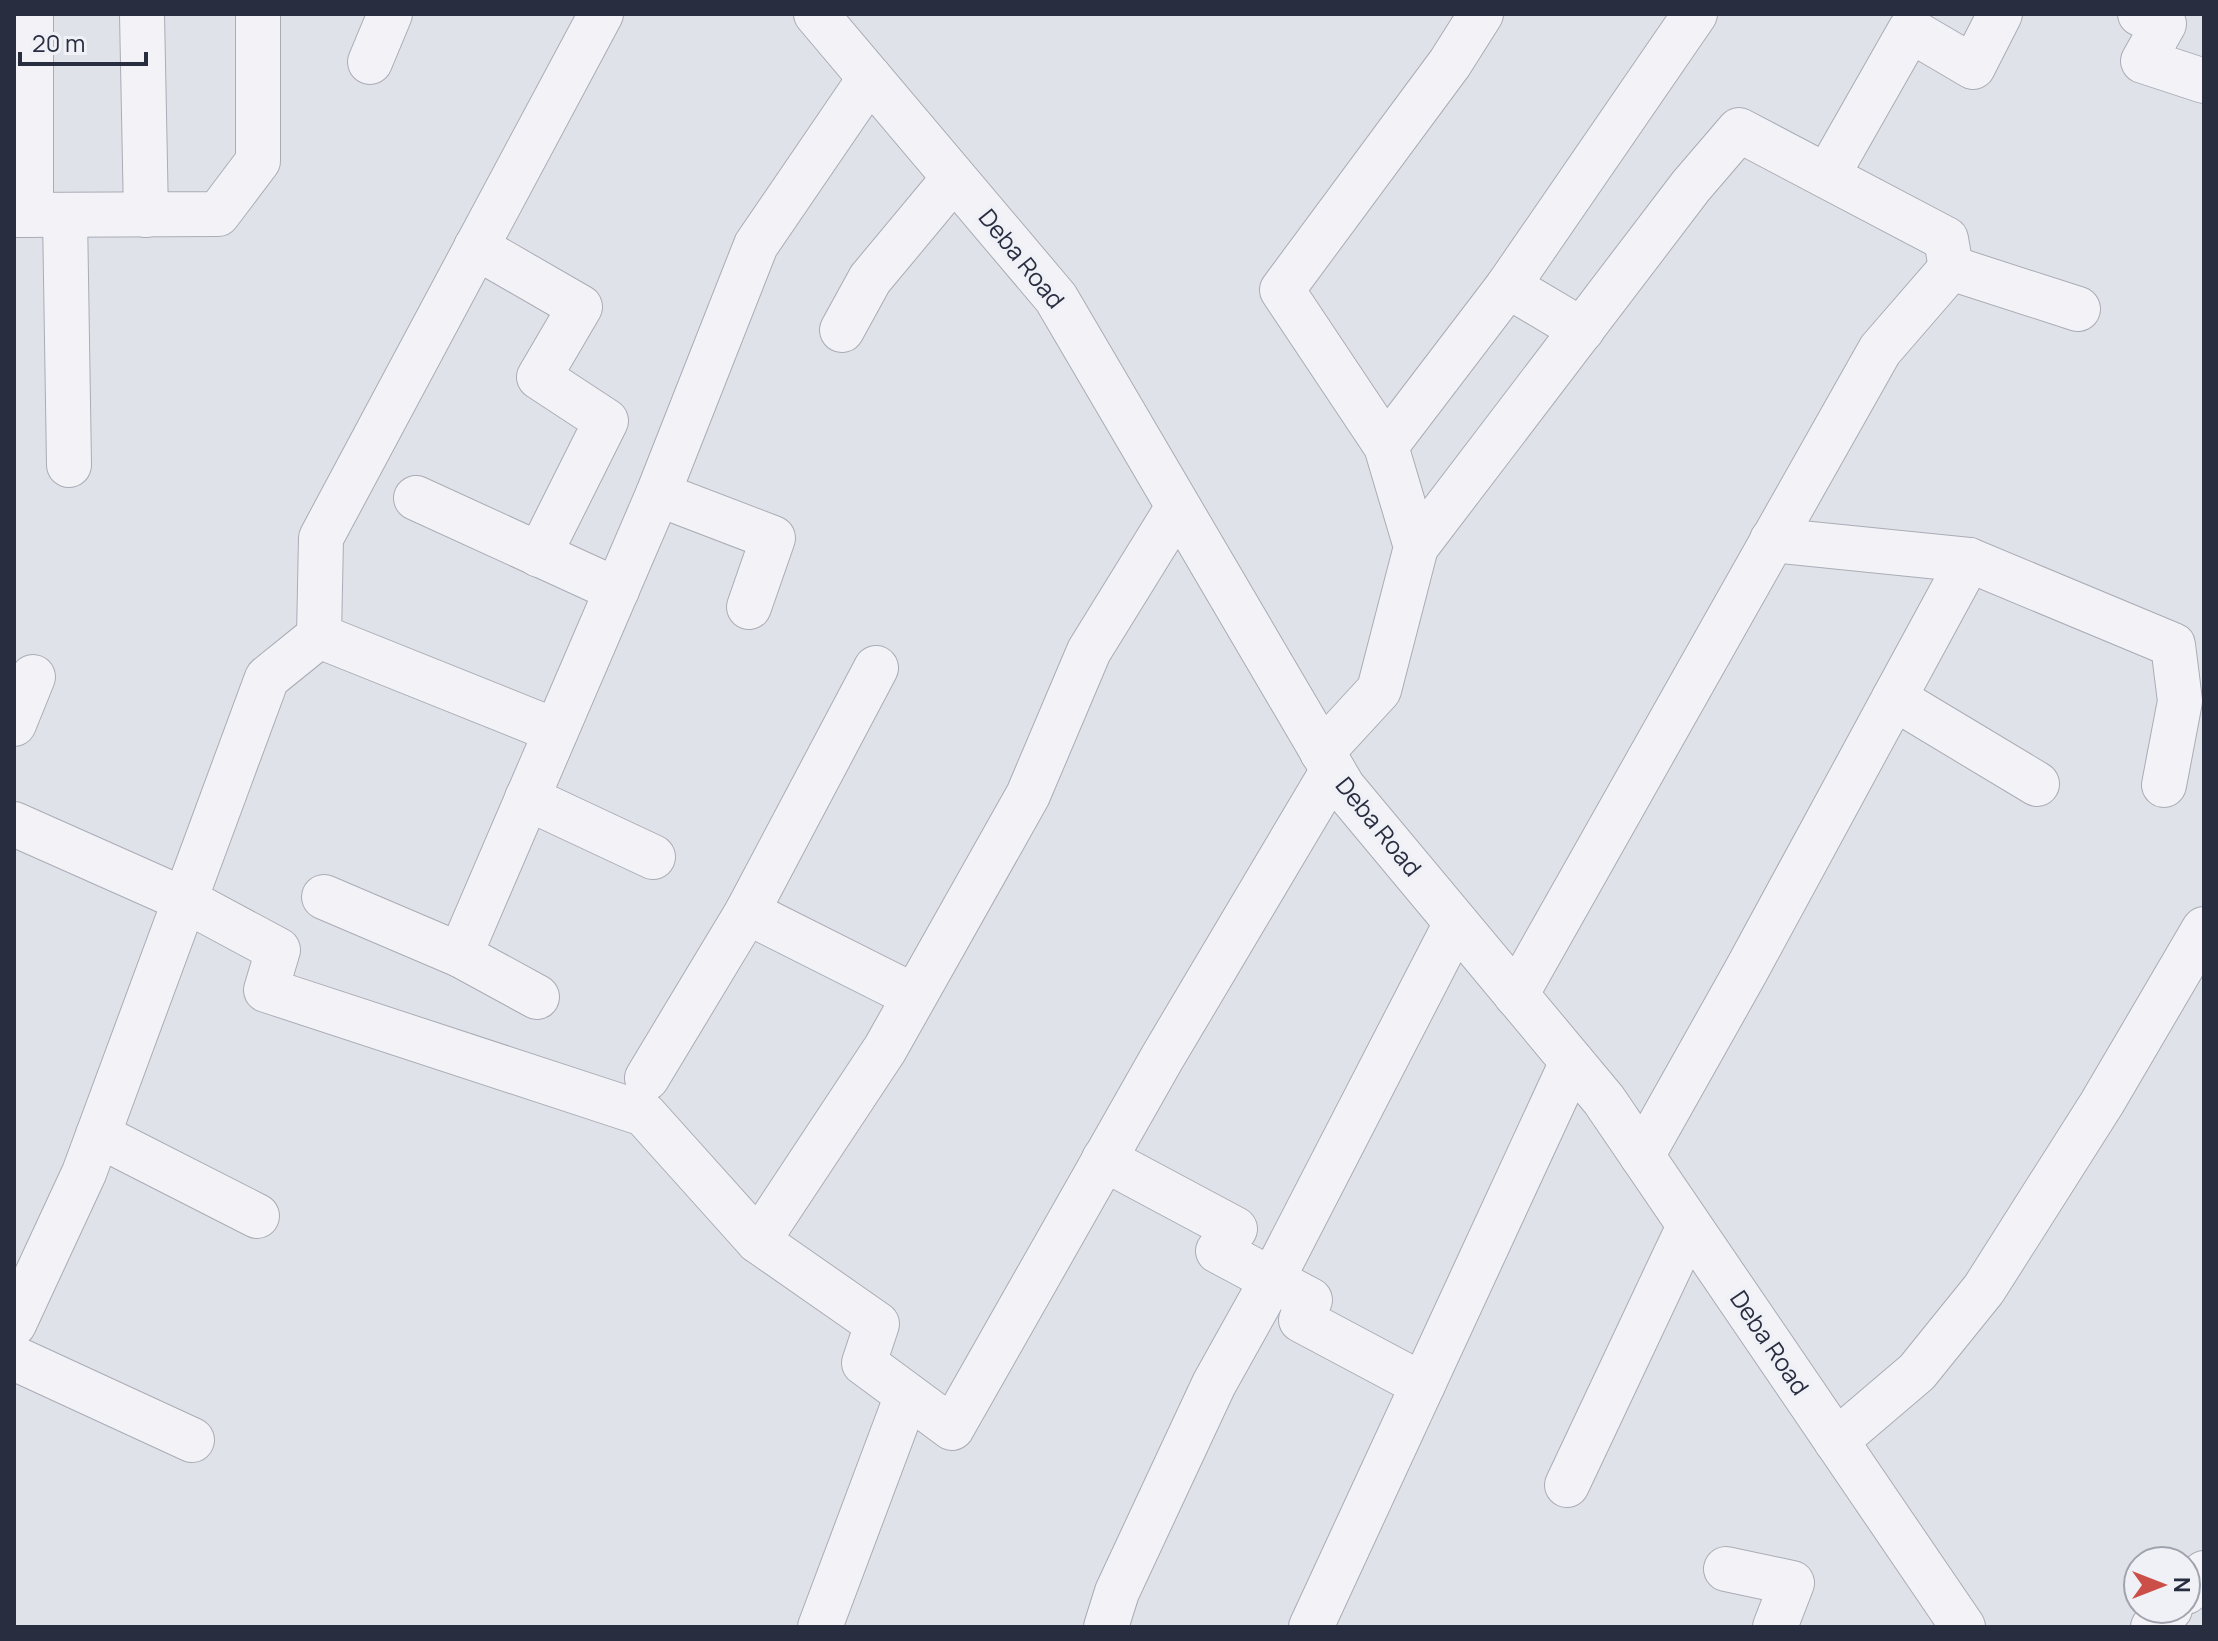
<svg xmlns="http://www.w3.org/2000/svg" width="2218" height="1641" font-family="Manrope,sans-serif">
  <rect width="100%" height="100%" fill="#e0e2e9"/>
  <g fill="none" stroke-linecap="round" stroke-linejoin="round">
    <defs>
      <g id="minor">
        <polyline points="31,14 31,215"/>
        <polyline points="142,14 146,215"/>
        <polyline points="816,14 1056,298 1343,787 1604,1100 1963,1627"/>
        <polyline points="2140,14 2164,24 2143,61 2204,81"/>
        <polyline points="370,62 390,14"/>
        <polyline points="1827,176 1910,30 1973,67 2000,14"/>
        <polyline points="14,215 218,214 258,161 258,14"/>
        <polyline points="65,215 69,465"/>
        <polyline points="476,247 580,307 539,377 606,421 539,555"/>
        <polyline points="1951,268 2078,309"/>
        <polyline points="842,330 870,279 954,178"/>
        <polyline points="1582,330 1508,286 1695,14"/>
        <polyline points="1386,446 1508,286"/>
        <polyline points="658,494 773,538 749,607"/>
        <polyline points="416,498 617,590"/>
        <polyline points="1772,540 1969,560 2173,645 2180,701 2164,785"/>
        <polyline points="1416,547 1691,186 1739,130 1946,239 1951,268"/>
        <polyline points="319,636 556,731"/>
        <polyline points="1894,698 2037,784"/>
        <polyline points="14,724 33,677"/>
        <polyline points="1322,752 1379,690 1416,547 1386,446 1282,290 1450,63 1481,14"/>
        <polyline points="527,798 653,857"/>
        <polyline points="14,824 185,900 278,950 266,990 644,1114 758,1241 877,1324 864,1363 952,1428 1162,1058 1333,770"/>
        <polyline points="324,897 460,955 537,997"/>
        <polyline points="747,912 914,996"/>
        <polyline points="460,955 658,494 756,245 870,78"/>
        <polyline points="1516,995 1880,350 1951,268"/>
        <polyline points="647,1078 747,912 876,668"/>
        <polyline points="98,1135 257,1216"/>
        <polyline points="1642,1156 1746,971 1969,560"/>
        <polyline points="1104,1159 1235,1229 1218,1251 1310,1300 1301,1320 1423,1385"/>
        <polyline points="758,1241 885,1049 1028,795 1089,651 1178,507"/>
        <polyline points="14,1324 84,1173 267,678 319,636 321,538 601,14"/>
        <polyline points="14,1358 192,1440"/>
        <polyline points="1836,1441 1917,1372 1984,1289 2102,1103 2204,929"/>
        <polyline points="1567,1485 1689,1226"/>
        <polyline points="1726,1569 1792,1583 1775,1627"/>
        <polyline points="2186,1592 2204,1573"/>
        <polyline points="820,1627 907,1395"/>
        <polyline points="1106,1627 1117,1592 1214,1384 1272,1280 1456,923"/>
        <polyline points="1311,1627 1572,1062"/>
        <polyline points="2153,1627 2170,1609"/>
      </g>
    </defs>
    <use href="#minor" stroke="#a9acb6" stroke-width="46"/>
    <use href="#minor" stroke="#f3f3f7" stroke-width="44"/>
  </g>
  <g text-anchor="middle" stroke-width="8" stroke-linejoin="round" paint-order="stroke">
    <g font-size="24" fill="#292d40" stroke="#eff1f6">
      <text transform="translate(1021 259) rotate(51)" y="8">Deba Road</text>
      <text transform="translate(1378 827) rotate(51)" y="8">Deba Road</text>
      <text transform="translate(1769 1343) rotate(56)" y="8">Deba Road</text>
    </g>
  </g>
  <rect width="2218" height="1641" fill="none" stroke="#292d40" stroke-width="32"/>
  <g transform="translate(2162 1585) rotate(90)"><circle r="38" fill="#eff1f6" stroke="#a0a3ad" stroke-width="2"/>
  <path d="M0-6L14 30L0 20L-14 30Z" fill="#cb4f48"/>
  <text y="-12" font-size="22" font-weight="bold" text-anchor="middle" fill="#292d40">N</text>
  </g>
  <path d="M20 52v12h126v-12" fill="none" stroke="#292d40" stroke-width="4"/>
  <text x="32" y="52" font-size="24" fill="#292d40" stroke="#eff1f6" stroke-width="6" paint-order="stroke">20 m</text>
</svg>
